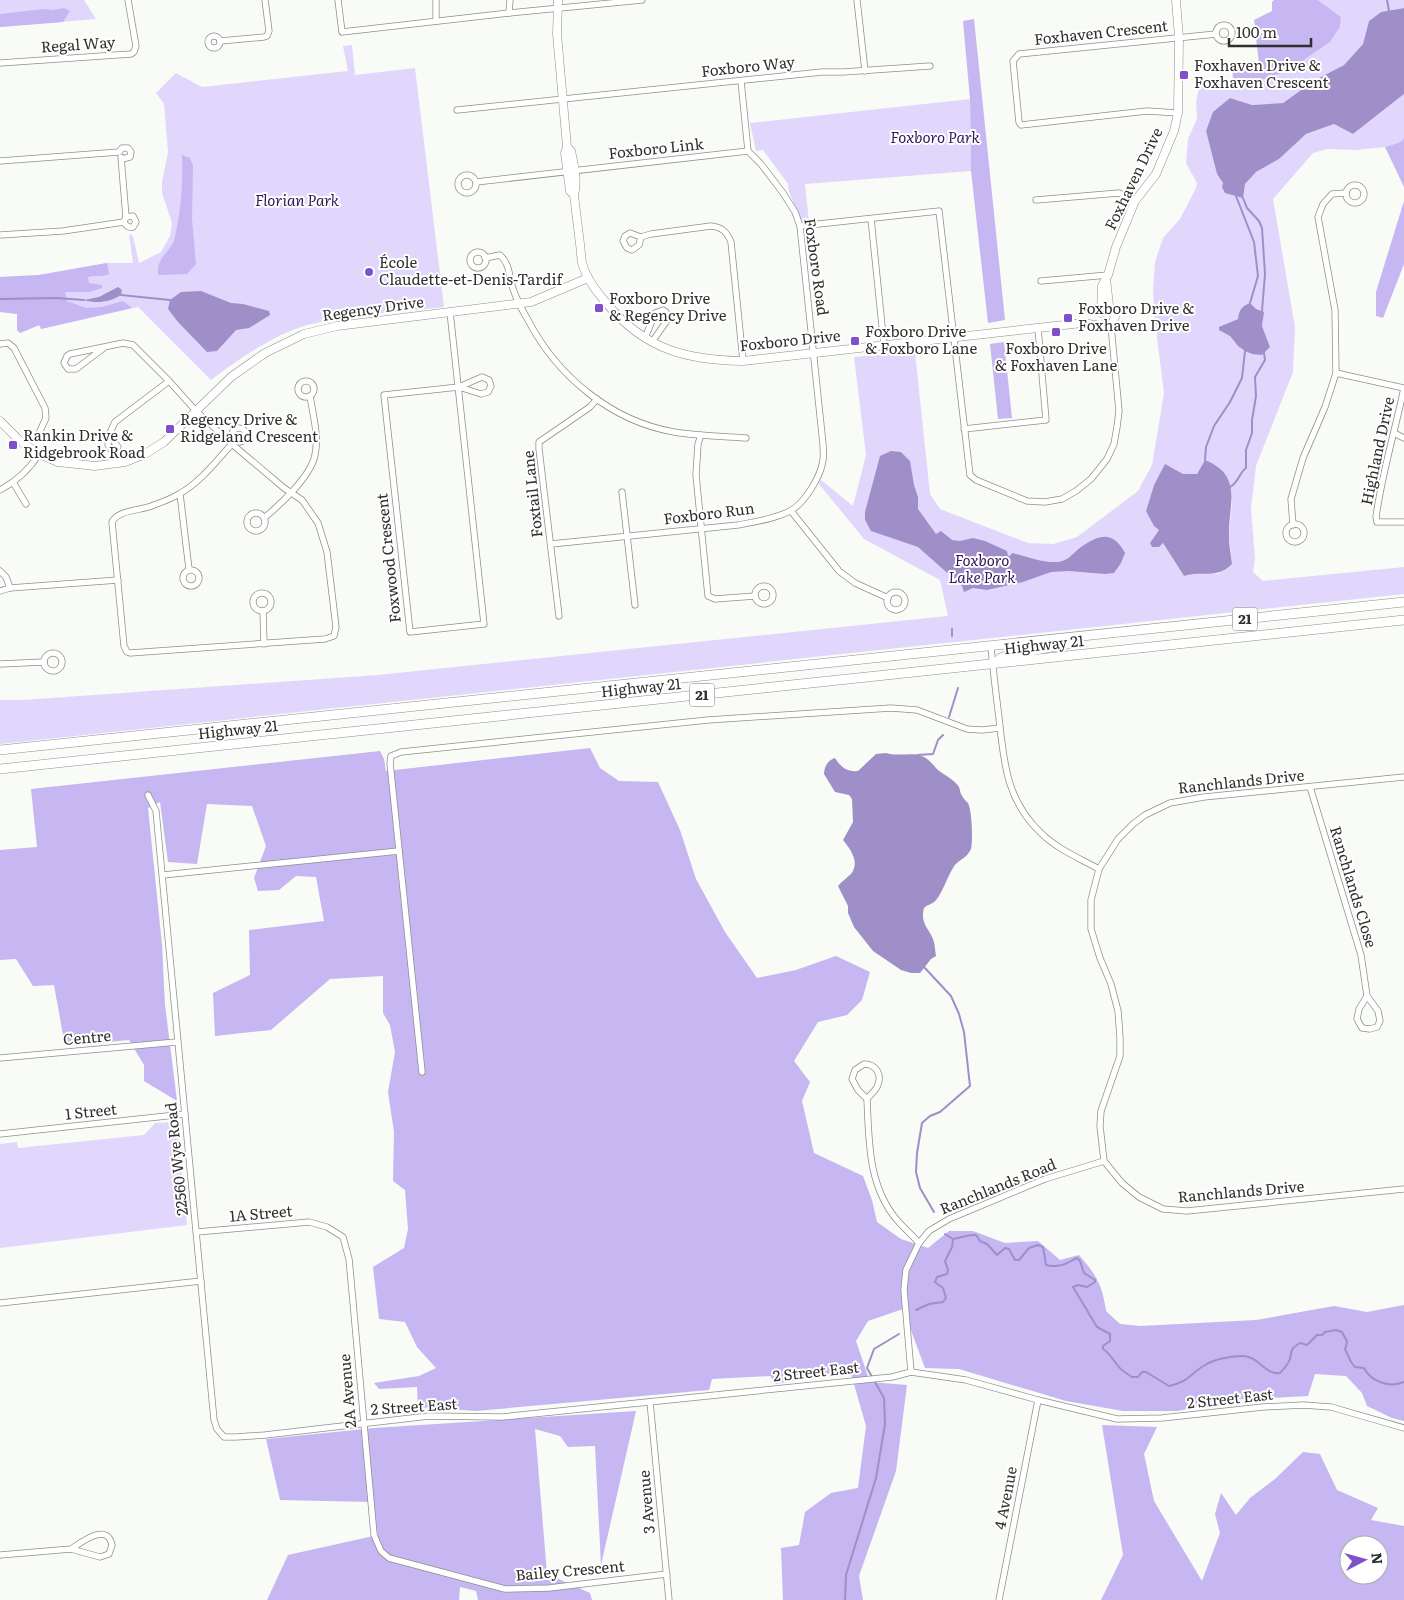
<svg xmlns="http://www.w3.org/2000/svg" width="1404" height="1600" font-family="Literata,serif">
  <rect width="100%" height="100%" fill="#f8fbf6"/>
  <g fill="#e1d7fd" fill-rule="evenodd">
    <polygon points="0,0 84,0 96,19 0,27"/>
    <path d="M1318,0H1404V8L1381,12L1369,21L1363,44L1344,65L1314,80L1283,103L1252,105L1229,98L1206,131L1217,174L1223,183L1245,184L1256,172L1279,159L1306,134L1334,124L1353,134L1404,94V138L1402,142L1385,147L1356,150L1327,149L1313,153L1273,199L1295,327L1293,372L1256,466L1251,508L1255,559L1253,572L1263,581L1404,567V594L0,744V700H23L378,675L948,616L940,580L864,539L819,484L821,480L853,506L866,455L854,357L915,352L930,494L940,509L1028,543L1053,544L1077,537L1138,491L1152,465L1164,393L1155,322L1153,289L1155,262L1163,238L1180,219L1196,188L1197,183L1186,163L1188,139L1197,119L1196,102L1200,83L1233,79L1261,80L1288,71L1330,42L1340,27L1341,17ZM1238,319H1263L1262,326L1270,347L1262,355L1238,346L1230,336L1231,322ZM1205,460L1232,501L1229,536L1232,564L1218,574L1195,573L1184,576L1163,543H1150L1159,530L1146,511L1154,485L1183,474H1197Z"/>
    <path d="M352,45L355,75L415,68L444,307C399,312 351,314 307,325C273,335 239,359 211,380L138,307L41,329L39,325L20,333L17,330V314L0,312V277L39,275L107,263H133L129,234L133,236L139,263L161,252L170,236L172,223L162,193V182L168,152L164,104L156,93L176,73L202,87L348,71L343,46Z"/>
    <polygon points="970,99 971,171 805,184 809,222 802,222 789,192 788,184 763,150 756,151 750,123"/>
    <polygon points="172,1122 177,1126 187,1225 0,1248 0,1144 17,1142 18,1148 144,1135 155,1123"/>
  </g>
  <g fill="#c6b6f2" fill-rule="evenodd">
    <polygon points="1274,0 1318,0 1341,17 1340,27 1330,42 1288,71 1261,80 1233,79 1232,66 1259,64 1254,20 1272,11 1272,2"/>
    <polygon points="64,8 70,11 63,22 0,27 0,14 43,9 53,10"/>
    <polygon points="974,19 1005,320 988,323 971,171 970,99 963,21"/>
    <polygon points="1404,138 1404,187 1385,147 1401,142"/>
    <path d="M182,155L190,158L193,166L192,219L196,264L187,274L158,275C156,256 172,252 175,237C181,210 183,183 182,155Z"/>
    <polygon points="1404,201 1404,264 1383,318 1376,316 1376,292"/>
    <path d="M107,263L109,274C103,277 95,275 88,277L89,283L102,285V288L90,292H65L67,301L86,308L102,307L123,301L132,308L41,329L39,325L20,333L17,330V314L0,312V277L39,275Z"/>
    <polygon points="1004,342 1012,418 998,419 990,344"/>
    <path d="M590,748L600,768L619,781L658,782L680,830L696,879L725,932L757,978L796,970L836,956L870,972L862,1000L847,1015L818,1022L794,1061L810,1082L802,1101L814,1153L863,1176L872,1200L877,1222L901,1239L928,1248L949,1231H973L1005,1243L1038,1241L1060,1260L1079,1255C1096,1275 1102,1283 1106,1311L1120,1324L1140,1326L1256,1320L1334,1306L1367,1312L1404,1305V1421L1392,1418L1367,1406L1362,1393L1346,1376L1315,1374L1308,1396L1227,1400L1178,1411H1123L1066,1401L959,1369L925,1368L903,1309L868,1321L856,1341L870,1382L907,1385L896,1471L859,1576L863,1600H783L781,1548L799,1545L805,1512L831,1493L858,1488L866,1426L850,1370L776,1384L770,1376L712,1379L709,1390L476,1411L418,1407L417,1387L379,1389L374,1383L419,1376L436,1368L417,1347L405,1322L379,1319L373,1267L404,1248L408,1229L405,1190L393,1181L394,1132L388,1092L395,1052L390,1025L383,1013V976L330,979L271,1030L215,1036L213,993L250,975L249,930L324,921L316,877L296,876L279,890L258,891L254,878L266,846L252,806L207,804L197,864L168,862L160,802L148,808L162,945L165,1005L177,1101L144,1081V1065L129,1040L65,1046L54,985L33,986L16,959L0,960V850L37,847L31,789L380,751L384,759L386,771Z"/>
    <polygon points="636,1411 601,1565 595,1446 568,1447 560,1436 535,1429 547,1574 590,1593 592,1600 478,1600 476,1591 460,1587 459,1600 267,1600 288,1555 378,1535 372,1502 280,1500 266,1439 374,1428"/>
    <path d="M1102,1425L1157,1427L1144,1454L1154,1501L1202,1581L1220,1533L1215,1514L1221,1493L1236,1515L1250,1498L1275,1479L1303,1452L1320,1454L1337,1490L1378,1508L1371,1520L1404,1526V1600H1101L1123,1555ZM1349,1545H1379V1575H1349Z"/>
  </g>
  <g fill="#9f8fc8">
    <polygon points="1404,8 1404,94 1353,134 1334,124 1306,134 1279,159 1256,172 1245,184 1243,198 1225,193 1222,187 1223,183 1217,174 1206,131 1213,112 1230,98 1252,105 1283,103 1315,80 1344,65 1363,44 1369,21 1381,12"/>
    <path d="M118,287L122,290L121,295C111,302 96,304 84,300L99,297Z"/>
    <polygon points="201,291 231,303 243,304 269,311 270,315 249,328 236,330 217,351 207,352 178,322 168,309 170,300 181,292"/>
    <path d="M1250,303L1256,309L1264,312L1262,326L1270,347L1262,355L1252,354L1245,351L1238,346L1230,336L1219,330V327L1238,319C1239,310 1242,306 1250,303Z"/>
    <path d="M891,451L901,452L910,461L914,485L918,497V509L936,534L941,531L952,540L960,541L973,538L985,541L1007,551L1008,556L1011,555L1012,553C1027,556 1042,563 1058,562C1068,561 1073,553 1081,547C1100,534 1113,531 1125,553L1121,563L1114,573L1105,574L1069,571L1051,572L1023,582L987,590L973,588L964,592L962,586L918,547L871,531L865,520V512L880,456Z"/>
    <path d="M1205,460C1244,476 1228,504 1229,537C1229,546 1231,555 1232,564C1216,580 1204,570 1184,576L1163,543L1159,547H1152L1150,543L1159,530L1154,526L1146,511L1154,485L1165,464L1183,474H1197Z"/>
    <path d="M886,753C899,757 913,751 924,757C930,760 933,765 938,770C944,775 954,779 959,787C960,789 960,792 961,794C963,798 965,800 968,803C972,810 973,841 971,849C967,858 960,859 955,865C948,874 942,896 934,902C932,904 927,905 924,908C920,923 928,927 933,939C935,944 935,951 936,956L931,959L920,973H911L901,970L873,951L854,927L848,913V906L838,886C842,881 847,878 851,874C860,862 851,850 843,840L853,822L852,799L849,795L835,792L824,774C824,767 828,760 835,758C841,767 846,772 858,771L876,754Z"/>
  </g>
  <g fill="none" stroke-linecap="round" stroke-linejoin="round">
    <g stroke="#9f8fc8" stroke-width="2">
      <polyline points="1387,0 1389,11"/>
      <polyline points="1236,196 1254,242 1258,276 1250,303"/>
      <polyline points="1243,198 1247,208 1259,221 1262,228 1265,274 1262,311"/>
      <polyline points="121,295 170,300"/>
      <polyline points="0,299 56,298 84,300"/>
      <polyline points="1205,460 1206,447 1214,426 1230,402 1242,378 1245,351"/>
      <path d="M1230,487C1239,482 1239,473 1246,468V450L1252,433V420L1256,396L1255,377L1265,360L1264,353"/>
      <polyline points="952,629 952,636"/>
      <polyline points="949,717 958,688"/>
      <polyline points="917,755 933,754 938,740 943,735"/>
      <polyline points="924,967 951,996 959,1014 964,1032 970,1086 940,1112 930,1116 922,1123 917,1153 916,1172 920,1188 934,1212"/>
      <polyline points="945,1234 953,1239"/>
      <path d="M953,1239C961,1238 968,1234 976,1235L980,1241L987,1244L997,1255L1005,1248L1009,1249L1015,1260H1019L1029,1248L1038,1245L1043,1247L1046,1265C1052,1267 1063,1266 1069,1262C1072,1261 1074,1259 1077,1258L1080,1261L1084,1273L1095,1280V1282L1087,1287L1078,1285L1073,1287L1097,1327L1110,1334V1341L1103,1346V1349C1110,1353 1114,1362 1119,1367C1122,1371 1128,1374 1132,1377H1138L1142,1372H1146L1169,1386C1187,1383 1191,1373 1205,1365C1214,1359 1232,1356 1243,1356C1258,1356 1265,1375 1280,1373C1283,1370 1288,1364 1290,1359C1292,1350 1290,1349 1300,1343L1307,1345L1317,1335H1322L1325,1332L1336,1330L1342,1332C1346,1341 1349,1339 1345,1349L1351,1362L1355,1367L1364,1368C1371,1382 1390,1388 1404,1382"/>
      <polyline points="916,1310 929,1304 943,1302 946,1298 943,1288 935,1282 937,1277 947,1274 948,1270 945,1261 952,1247 953,1239"/>
      <polyline points="845,1600 846,1575 876,1478 885,1424 884,1398 867,1368 874,1349 899,1334"/>
    </g>
    <defs>
      <g id="street">
        <polyline points="338,0 342,32 509,13 642,0"/>
        <polyline points="857,0 865,71"/>
        <polyline points="509,13 510,0"/>
        <polyline points="436,21 436,0"/>
        <circle cx="1224" cy="33" r="8"/>
        <circle cx="214" cy="42" r="6"/>
        <polyline points="220,41 264,37 267,36 269,31 265,0"/>
        <polyline points="0,63 131,54 134,52 136,46 128,0"/>
        <polyline points="457,110 822,72 843,72 930,66"/>
        <polyline points="1178,113 1147,111 1021,125 1019,122 1013,61 1019,54 1216,34"/>
        <polyline points="121,157 126,217 124,222"/>
        <polyline points="0,161 119,152 122,148 128,148 131,152 130,157 122,159"/>
        <circle cx="467" cy="184" r="9"/>
        <polyline points="476,182 748,151"/>
        <circle cx="1355" cy="194" r="9"/>
        <polyline points="1036,200 1119,193 1135,201"/>
        <polyline points="871,219 884,345"/>
        <path d="M124,222C126,226 129,228 133,227L136,222L133,216L126,217"/>
        <polyline points="800,226 939,211 970,475 976,480 1027,501 1045,502 1062,499 1076,491 1091,479 1107,459 1114,444 1117,427 1119,411 1111,326"/>
        <polygon points="630,233 641,237 639,245 632,250 627,248 623,241 625,236"/>
        <polyline points="0,235 63,231 124,222"/>
        <path d="M641,237L651,234L711,226C722,227 727,232 731,242L743,361"/>
        <circle cx="478" cy="260" r="8"/>
        <path d="M485,258L500,255C510,264 509,277 513,289C517,300 522,310 528,320C557,376 611,421 674,432C698,436 722,436 746,438"/>
        <polyline points="1041,281 1108,275"/>
        <polyline points="450,312 484,624 410,632 384,395 459,387 482,377 489,380 491,386 488,392 481,394 459,387"/>
        <polyline points="645,338 655,313 663,310 666,312 668,319 652,342"/>
        <polyline points="0,344 8,343 14,348 45,408 46,418 40,431"/>
        <path d="M105,347L76,369H68L64,363L67,356L70,354L123,343L133,345L169,381L196,411L233,445L284,488L302,500L318,523L327,552L336,627L334,636L325,639L130,653L127,652L124,646L112,522C119,509 142,511 154,505C162,502 171,499 179,494C200,483 216,461 232,444L235,441"/>
        <path d="M1336,373L1404,388C1395,431 1382,473 1376,517L1377,522H1404"/>
        <circle cx="306" cy="389" r="8"/>
        <circle cx="239" cy="435" r="7"/>
        <polyline points="964,429 1046,420 1038,328"/>
        <polyline points="1394,433 1404,438"/>
        <polyline points="109,435 118,447 116,451 111,450 108,445 109,435 115,422 169,381"/>
        <polyline points="701,435 698,444 696,475 708,596 715,599 755,596"/>
        <polyline points="13,482 26,504"/>
        <path d="M0,490C17,481 29,470 39,454"/>
        <polyline points="622,492 635,605"/>
        <polyline points="180,494 189,569"/>
        <polyline points="791,511 839,571 855,583 888,598"/>
        <circle cx="256" cy="522" r="9"/>
        <path d="M264,518C281,504 311,476 315,455C319,436 313,415 310,396"/>
        <circle cx="1295" cy="533" r="9"/>
        <polyline points="1293,525 1291,499 1303,458 1325,407 1336,373 1335,310 1318,217 1323,204 1332,194 1346,193"/>
        <path d="M551,544L738,525C754,522 775,519 790,511C805,503 821,476 823,460C824,455 823,449 823,444L800,226L795,212L783,193L761,164L748,151L741,81"/>
        <circle cx="191" cy="578" r="8"/>
        <polyline points="0,571 6,577 10,588"/>
        <circle cx="764" cy="595" r="9"/>
        <polyline points="0,591 10,588 118,580"/>
        <circle cx="896" cy="601" r="9"/>
        <circle cx="262" cy="602" r="9"/>
        <polyline points="263,611 264,644"/>
        <polyline points="559,616 539,449 539,442 590,407 597,399"/>
        <path d="M991,646C993,670 996,694 999,718C1004,762 1006,800 1041,833C1057,849 1079,858 1099,869"/>
        <circle cx="53" cy="662" r="9"/>
        <polyline points="0,664 44,662"/>
        <polyline points="1404,777 1204,797 1170,803 1145,815 1133,824 1118,839 1099,869 1091,900 1091,929 1100,958 1111,984 1118,1011 1120,1037 1120,1056 1101,1111 1100,1126 1104,1161 1122,1183 1139,1197 1163,1209 1187,1211 1404,1189"/>
        <polyline points="1310,787 1361,955 1367,996 1378,1011 1380,1021 1377,1027 1370,1029 1362,1028 1357,1019 1359,1009 1367,996"/>
        <polyline points="148,795 156,811 214,1420 217,1429 224,1437 236,1437 265,1435 429,1416 502,1417 892,1377 911,1372 966,1380 1038,1400 1117,1419 1162,1418 1263,1407 1303,1405 1331,1407 1404,1428"/>
        <polyline points="163,875 399,851"/>
        <polyline points="0,1058 177,1042"/>
        <path d="M864,1064C876,1064 883,1075 877,1087C875,1091 870,1095 867,1099L858,1090L852,1079L855,1070Z"/>
        <polyline points="422,1072 390,763 391,756 401,752 708,720 891,708 917,710 967,729 982,730 1000,728"/>
        <path d="M867,1099C869,1141 868,1186 897,1220C904,1228 912,1235 919,1243"/>
        <polyline points="0,1134 185,1114"/>
        <polyline points="197,1232 309,1222 327,1227 343,1237 349,1259 352,1291 374,1535 381,1551 389,1558 505,1589 549,1588 667,1574"/>
        <polyline points="0,1303 201,1281"/>
        <polyline points="911,1372 904,1290 906,1270 919,1243 929,1231 949,1219 1045,1179 1104,1161"/>
        <polyline points="650,1402 669,1600"/>
        <path d="M0,1555L71,1549L100,1557L109,1554L112,1545C107,1522 82,1542 71,1549"/>
        <polyline points="999,1600 1038,1400"/>
      </g>
      <g id="secondary">
        <polyline points="558,0 557,34 567,147 565,153 570,191 574,195"/>
        <path d="M567,147L571,151C574,165 578,181 574,195C576,212 578,228 580,244C581,251 581,257 582,263C587,280 597,292 608,305C646,350 687,360 743,361L1082,323L1108,327L1111,326L1115,317L1109,305L1106,279"/>
        <polyline points="1101,313 1102,286 1108,275 1116,247 1135,201 1156,174 1174,131 1178,113 1179,38 1176,0"/>
        <polyline points="0,421 18,439 35,452 58,462 95,466 125,462 145,454 164,442 231,377 265,353 304,334 337,326 531,302 588,278"/>
      </g>
      <g id="primary">
        <polyline points="995,663 1001,658 1009,655 1078,642"/>
        <polyline points="0,750 1404,602"/>
        <polyline points="0,769 1404,620"/>
      </g>
    </defs>
    <use href="#street" stroke="#8d908c" stroke-width="7"/>
    <use href="#secondary" stroke="#8d908c" stroke-width="9"/>
    <use href="#primary" stroke="#8d908c" stroke-width="10"/>
    <use href="#street" stroke="#fff" stroke-width="5.5"/>
    <use href="#secondary" stroke="#fff" stroke-width="8"/>
    <use href="#primary" stroke="#fff" stroke-width="9"/>
  </g>
  <g fill="#7e51ca" stroke="#fff" stroke-width="2">
    <rect x="1179" y="70" width="10" height="10" rx="2.5"/>
    <circle cx="369" cy="272" r="5"/>
    <rect x="594" y="303" width="10" height="10" rx="2.5"/>
    <rect x="1063" y="313" width="10" height="10" rx="2.5"/>
    <rect x="1051" y="327" width="10" height="10" rx="2.5"/>
    <rect x="850" y="336" width="10" height="10" rx="2.5"/>
    <rect x="165" y="424" width="10" height="10" rx="2.5"/>
    <rect x="8" y="440" width="10" height="10" rx="2.5"/>
  </g>
  <g text-anchor="middle" stroke-width="4" stroke-linejoin="round" paint-order="stroke">
    <g fill="#fff" stroke="#6d6e6d" stroke-width="1">
      <rect x="1232.5" y="607.5" width="25" height="23" rx="4"/>
      <rect x="689.5" y="683.5" width="25" height="23" rx="4"/>
    </g>
    <g font-size="14" font-weight="bold" fill="#2f302e">
      <text x="1245" y="624">21</text>
      <text x="702" y="700">21</text>
    </g>
    <g font-size="15" fill="#2f302e" stroke="#fff">
      <text transform="translate(1101 33) rotate(-6)" y="5">Foxhaven Crescent</text>
      <text transform="translate(78 45) rotate(-4)" y="5">Regal Way</text>
      <text transform="translate(748 67) rotate(-6)" y="5">Foxboro Way</text>
      <text transform="translate(656 149) rotate(-6)" y="5">Foxboro Link</text>
      <text transform="translate(1134 179) rotate(-64)" y="5">Foxhaven Drive</text>
      <text transform="translate(816 267) rotate(82)" y="5">Foxboro Road</text>
      <text transform="translate(373 309) rotate(-8)" y="5">Regency Drive</text>
      <text transform="translate(790 341) rotate(-6)" y="5">Foxboro Drive</text>
      <text transform="translate(1378 451) rotate(-78)" y="5">Highland Drive</text>
      <text transform="translate(533 494) rotate(-96)" y="5">Foxtail Lane</text>
      <text transform="translate(709 514) rotate(-7)" y="5">Foxboro Run</text>
      <text transform="translate(389 558) rotate(-96)" y="5">Foxwood Crescent</text>
      <text transform="translate(1044 645) rotate(-6)" y="5">Highway 21</text>
      <text transform="translate(641 688) rotate(-6)" y="5">Highway 21</text>
      <text transform="translate(238 730) rotate(-6)" y="5">Highway 21</text>
      <text transform="translate(1241 782) rotate(-6)" y="5">Ranchlands Drive</text>
      <text transform="translate(1353 887) rotate(73)" y="5">Ranchlands Close</text>
      <text transform="translate(87 1038) rotate(-5)" y="5">Centre</text>
      <text transform="translate(91 1112) rotate(-6)" y="5">1 Street</text>
      <text transform="translate(177 1159) rotate(-96)" y="5">22560 Wye Road</text>
      <text transform="translate(998 1187) rotate(-22)" y="5">Ranchlands Road</text>
      <text transform="translate(1241 1192) rotate(-5)" y="5">Ranchlands Drive</text>
      <text transform="translate(261 1214) rotate(-5)" y="5">1A Street</text>
      <text transform="translate(816 1372) rotate(-6)" y="5">2 Street East</text>
      <text transform="translate(348 1391) rotate(-95)" y="5">2A Avenue</text>
      <text transform="translate(1230 1399) rotate(-6)" y="5">2 Street East</text>
      <text transform="translate(414 1407) rotate(-4)" y="5">2 Street East</text>
      <text transform="translate(1006 1498) rotate(-79)" y="5">4 Avenue</text>
      <text transform="translate(647 1502) rotate(-95)" y="5">3 Avenue</text>
      <text transform="translate(570 1571) rotate(-5)" y="5">Bailey Crescent</text>
    </g>
    <g font-size="15" fill="#2f302e" stroke="#fff" text-anchor="start">
      <text x="1194" y="71">Foxhaven Drive &amp;<tspan x="1194" dy="17">Foxhaven Crescent</tspan></text>
      <text x="379" y="268">École<tspan x="379" dy="17">Claudette-et-Denis-Tardif</tspan></text>
      <text x="609" y="304">Foxboro Drive<tspan x="609" dy="17">&amp; Regency Drive</tspan></text>
      <text x="1078" y="314">Foxboro Drive &amp;<tspan x="1078" dy="17">Foxhaven Drive</tspan></text>
      <text x="865" y="337">Foxboro Drive<tspan x="865" dy="17">&amp; Foxboro Lane</tspan></text>
      <text x="1056" y="354" text-anchor="middle">Foxboro Drive<tspan x="1056" dy="17">&amp; Foxhaven Lane</tspan></text>
      <text x="180" y="425">Regency Drive &amp;<tspan x="180" dy="17">Ridgeland Crescent</tspan></text>
      <text x="23" y="441">Rankin Drive &amp;<tspan x="23" dy="17">Ridgebrook Road</tspan></text>
    </g>
    <g font-size="15" font-style="italic" fill="#32165b" stroke="#fff">
      <text x="935" y="143">Foxboro Park</text>
      <text x="297" y="206">Florian Park</text>
      <text x="982" y="566">Foxboro<tspan x="982" dy="17">Lake Park</tspan></text>
    </g>
  </g>
  <g transform="translate(1364 1560) rotate(84)"><circle r="24" fill="#ffffff" stroke="#acacab"/>
  <path d="M0-4L9 19L0 12L-9 19Z" fill="#7e51ca"/>
  <text y="-8" font-size="14" font-weight="bold" text-anchor="middle" fill="#2f302e">N</text>
  </g>
  <path d="M1229 38v8h82v-8" fill="none" stroke="#2f302e" stroke-width="2.5"/>
  <text x="1236" y="38" font-size="15" fill="#2f302e" stroke="#ffffff" stroke-width="4" paint-order="stroke">100 m</text>
</svg>
